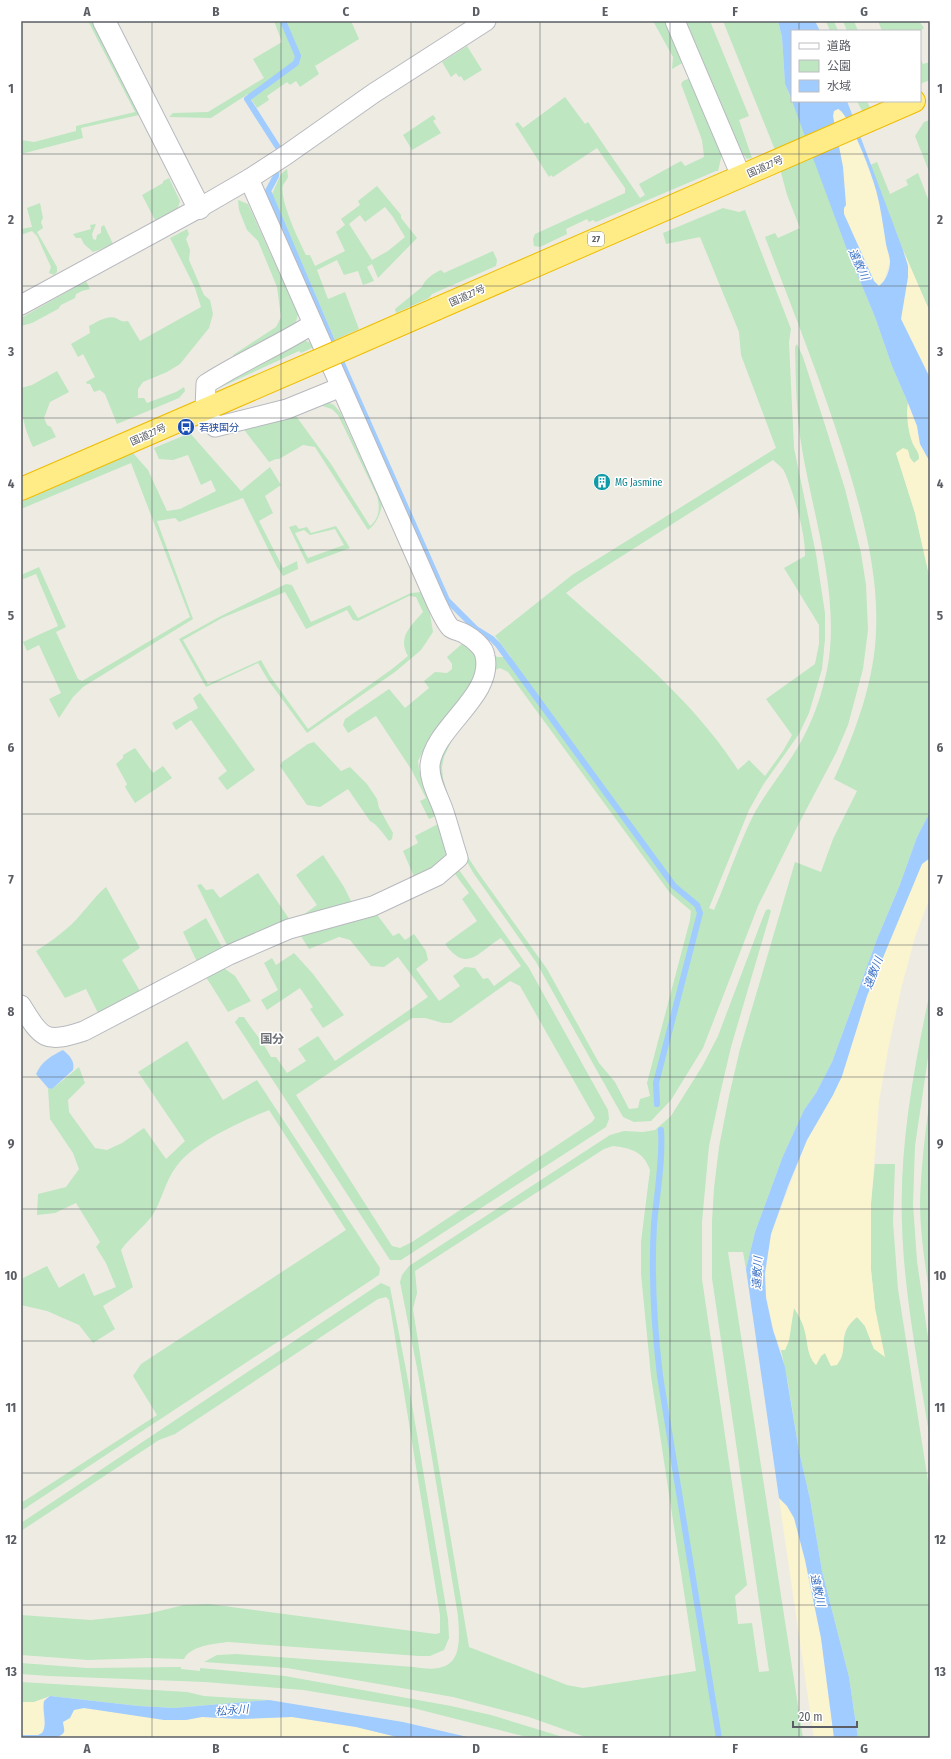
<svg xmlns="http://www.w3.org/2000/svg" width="951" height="1759" font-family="'Fira Sans Condensed','Noto Sans JP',sans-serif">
  <rect width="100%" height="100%" fill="#eeece2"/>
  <g fill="#bde6c1" fill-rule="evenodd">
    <polygon points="88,21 92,21 139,115 81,128 83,138 21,154 21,140 34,142 76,131 76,126 135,112"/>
    <polygon points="274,21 293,21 294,23 297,21 351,21 359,39 315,66 319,74 300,87 296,81 290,85 287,82 267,96 269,100 257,108 248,94 211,118 169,117 173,113 208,112 264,78 253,59 282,42"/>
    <polygon points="653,21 666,21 684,62 672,69 673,57"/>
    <polygon points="683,21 710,21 749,116 739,120 752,158 747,159 738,147"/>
    <path d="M723,21H778L782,37L785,84L803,128L847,250L875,317L892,366L908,403L907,412L910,433L913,444L919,453V459L914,463L910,458L896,453L915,513L930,580V812L917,837L899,887L877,939L832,1062L816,1093L804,1110L783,1156L755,1232L746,1269L743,1252H728L803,1738H588L529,1717L453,1697L287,1668L204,1662L217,1655L237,1654L414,1667C459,1675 461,1653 458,1616L418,1373L400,1282L402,1275L409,1266L610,1135L624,1131L643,1132L655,1130L671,1116L703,1065L718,1036L763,917L766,910L769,909L771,911L731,1047L720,1094L709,1146L702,1222V1279L747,1585L735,1596L738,1624L752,1623L759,1672L769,1671L712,1278V1221L714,1188L719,1147L729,1096L740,1049L795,862L821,872L833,839L857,791L834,779C855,733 874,683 876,632C879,570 861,509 843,451C820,378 792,308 765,237L775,233L778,238L800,228L787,195L775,150ZM613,1146C631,1148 644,1152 650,1170L641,1242V1274L651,1376L696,1671L583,1688L567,1685L469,1647L422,1367L413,1309L417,1293L415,1271L604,1149Z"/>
    <polygon points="826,21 834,21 838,31 830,31"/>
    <polygon points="843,21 854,21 858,31 847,31"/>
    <polygon points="878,21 886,21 887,22 919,21 924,28 920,31 882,31"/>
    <polygon points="467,46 482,70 464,81 461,76 459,77 456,73 451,77 442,62"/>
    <polygon points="920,57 923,64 930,62 930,80 920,84"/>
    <polygon points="690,78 722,154 718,171 716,171 596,222 593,220 589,222 587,219 566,229 567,234 540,247 534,246 533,239 535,234 625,193 625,188 597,148 553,177 551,175 549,177 515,124 518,122 523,128 565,97 585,124 588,122 640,198 645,195 639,184 681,161 685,166 704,157 702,140 681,84 683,81"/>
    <polygon points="857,101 867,101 871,110 863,113"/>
    <polygon points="433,115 436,119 433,121 441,133 412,150 403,135"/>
    <polygon points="930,120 930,174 915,136 924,122"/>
    <polygon points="877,162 890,194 908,185 906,180 918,173 930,204 930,312 903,250 870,165"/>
    <path d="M287,169L288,177C287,180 284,183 283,185C279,200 299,241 306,255H310L315,266L345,251L336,232L345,225L341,219L360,205L358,201L377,186L401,215V218L417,238L378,278L372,264L367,267L374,281L363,285L358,271L344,275L337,260L317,270L328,299L345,292L359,329L335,340L272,194L281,174ZM385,207L393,217L405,237L388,251L372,260L349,224L360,215L365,222Z"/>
    <polygon points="169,178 180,201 177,211 156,222 142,195 163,183 163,181"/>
    <polygon points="238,200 248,204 298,314 295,326 233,358 233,355 276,327 281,317 277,287 258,241 247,230 239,210"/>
    <polygon points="40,203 43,218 41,222 43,228 37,232 57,267 57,272 54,275 49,273 51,267 37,236 32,231 21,235 21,229 32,227 27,208"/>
    <path d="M723,208L739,212L745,210L791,329L789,342L794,448L816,554L825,613V639L822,669L809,713L799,734L763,785L749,810L709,908L714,910C728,878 739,843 755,812C770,786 790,763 804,736C815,715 822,693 827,670C841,600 814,519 802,449C796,416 796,381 795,347L797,344L803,357L825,425L845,489L861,553L866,585L868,630L863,669L848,725L836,753L795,831L758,906L703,1048L671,1100L651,1121L634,1122L623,1117L536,962L474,874L463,855L437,778L439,756L492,655L498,657H511L495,636L572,575L776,448L741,355L739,332L700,237L666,244L663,233ZM773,460C776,463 782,467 784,471C793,490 806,535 805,556L784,568L819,625V644L815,664L766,699L792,735L783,751L765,776L749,760L738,770C694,701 627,647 566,593L578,584ZM500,668L508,672L670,893L691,911L690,920L647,1083L650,1096L640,1099L638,1108L629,1109L615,1082L599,1063L547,969L477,871L466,854L443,779L442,767L444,757L452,740L482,697L495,670Z"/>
    <polygon points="96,224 92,234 93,239 96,240 97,235 101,233 101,227 104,225 113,244 99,250 93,252 84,244 81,238 76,238 73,234 91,229 90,225"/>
    <path d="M187,229L189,234L186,239L190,250L189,260L204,295L210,300L213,314L209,328L180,364L167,372L143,382L138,389V398H144L147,403L176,392L184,387L185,391L179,398L117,424L105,394L100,390L94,392L90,384H87L86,382L95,377L83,354L78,357L71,344L90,333L89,326C97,322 107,315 116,318C121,321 122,322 128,321L140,341L201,307L195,288L170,238Z"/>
    <path d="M493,251L497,260L496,266L432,294L429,298L396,313L395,309L422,287C424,280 434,273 441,270L444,273Z"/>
    <polygon points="86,281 90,289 82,291 76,294 75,298 61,305 58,309 32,323 21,326 21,318"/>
    <polygon points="301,339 311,343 314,347 301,353 299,351 219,388 228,380"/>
    <path d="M57,371L69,392L50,402L44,418L47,425L51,427L56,437L33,447C23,425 21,412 21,388L32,385Z"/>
    <path d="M327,402L334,405L340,412L382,504C380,515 377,523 368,530L315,447L303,445L279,459H276L269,462L242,427ZM322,406L332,409L338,415L377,496C380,507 380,518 370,526L331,464L296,416Z"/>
    <polygon points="190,433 241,491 270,467 281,485 265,496 273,513 259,521 283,568 297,561 298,569 283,576 277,567 243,498 179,522 175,518 157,521 193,619 83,687 73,697 59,718 49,699 61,693 39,645 27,651 23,642 58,626 36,574 21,580 21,575 39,567 66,627 56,632 78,679 82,681 190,617 131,463 21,509 21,502 133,453 148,470 167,511 180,509 216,491 211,480 201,485 188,455 173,460 159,459 154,448"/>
    <path d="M296,525L299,529L307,527L311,533L336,526L350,548L307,564L289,527ZM335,529L344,545L308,558L295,533L304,530L310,535Z"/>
    <path d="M286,584L292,585L311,622L350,605L358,618L411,593L421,592L430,614L433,632L421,650L395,672L307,733L268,680L258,663L206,687L179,639L219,617ZM285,592L306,629L347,610L353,620L358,621L409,596L416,597L423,612C411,626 397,637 408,656L392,669L308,729L270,676L261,660L208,684L183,640L222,618Z"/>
    <path d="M463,643C477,654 481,662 474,680L422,753L418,761L419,770L437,809L438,815L429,819L420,801L426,798L411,769L376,716L348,733L343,725L345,719L389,689L405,708L429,688L424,681L435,672L447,673L452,669V664L447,657Z"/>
    <polygon points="200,693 255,770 227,790 218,778 227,771 191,720 176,730 172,723 198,708 193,698"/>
    <path d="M314,742L341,771L350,767L367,784L377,799L379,808L393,833L392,839L389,841C384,835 377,824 370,821L348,789L320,807L307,805L280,766L282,762L308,744Z"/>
    <polygon points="135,748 153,773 163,766 172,778 135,803 125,787 127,784 116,764 123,758 123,755"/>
    <polygon points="438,824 448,853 446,859 415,879 403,851 418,843 415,836"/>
    <polygon points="323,855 344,887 352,903 305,917 303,915 317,905 296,875"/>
    <path d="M457,867L529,968L608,1110L609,1119L606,1127L401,1260H390L235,1022L239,1017H244C253,1031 263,1042 271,1057H276L287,1073L306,1061L298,1049L318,1036L335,1061L428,997L398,957L384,967L371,966L350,940L339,937L309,949L299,933L375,912L393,936L399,933L405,940L414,934L426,951L428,960L416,969L439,1001L460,986L453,976L465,967L475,968L483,979L488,978L494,986L521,966L501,938C478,952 467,974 445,944L477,921L462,899L469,893L455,874L442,881ZM510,981L520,986L595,1118L592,1122L412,1242L400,1248L392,1246L296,1095L412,1018H425L443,1023H451Z"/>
    <polygon points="258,873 292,923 229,949 197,885 201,884 206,890 213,889 220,898"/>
    <path d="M106,887L140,948L122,960L141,993L99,1015L86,989L65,998L36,951C49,943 61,934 72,924C84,912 93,898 106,887Z"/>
    <polygon points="206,918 223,949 199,966 183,932"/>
    <polygon points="294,953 313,974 344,1015 323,1028 310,1009 313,1007 300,988 267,1010 261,1000 278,990 264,963 272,958 276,965"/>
    <polygon points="221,966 235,976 251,1001 228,1012 206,977"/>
    <path d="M930,992V1044L915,1146L913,1204L917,1261L930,1351V1440C919,1368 904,1296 902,1224C899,1148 914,1066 930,992Z"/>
    <path d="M187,1041L223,1100L257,1080L380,1268L379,1275L21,1511V1503L157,1415L133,1376L141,1364L346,1230L269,1110C242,1121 192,1143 176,1167C165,1181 162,1201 152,1216C143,1228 130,1237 121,1250L133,1287L103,1306L115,1329L93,1343L79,1325L47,1311L21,1305V1279L47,1266L59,1288L84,1273L94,1296L116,1287L106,1263L96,1247L100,1242L76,1203L55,1213L37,1215L38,1194L66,1187L79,1169L73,1153L50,1119L48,1088L52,1089L79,1067L85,1083L68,1100L69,1112L95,1148L107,1150L122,1143L144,1128L166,1159L185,1141L138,1072Z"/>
    <path d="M930,1099V1296C925,1265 920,1233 920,1202C921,1167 925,1133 930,1099Z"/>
    <path d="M875,1164H895L893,1222L898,1289L930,1494V1738H858L849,1677L822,1571L810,1499L799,1451L788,1383L781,1350H785L794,1308C799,1315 803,1323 805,1331C808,1343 807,1356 816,1365L821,1356L825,1353L831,1366L841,1359C846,1340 840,1331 857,1317L865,1326L874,1349L875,1308L871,1270V1203Z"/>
    <path d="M381,1283L390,1287L407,1375L448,1619L449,1638L444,1650L430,1656H419L228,1642C215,1644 191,1645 184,1659L148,1658L88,1660L21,1655V1615L91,1620L147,1614L184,1605L209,1604L435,1634L440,1633V1615L389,1300L386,1297L378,1299L175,1434L159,1440L21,1531V1523Z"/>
    <polygon points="21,1663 87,1668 181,1667 181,1669 200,1671 200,1668 285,1676 451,1706 491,1715 566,1738 531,1738 413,1708 303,1690 205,1682 49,1676 21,1674"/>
    <polygon points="21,1682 187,1692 204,1696 269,1700 174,1708 139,1706 50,1696 34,1702 21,1702"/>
  </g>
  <g fill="#fbf5cf">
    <polygon points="838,109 842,111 846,117 863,154 876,189 879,202 890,261 884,281 879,286 874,281 844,214 843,208 846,205 843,167 833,116 834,111"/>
    <polygon points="903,250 930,312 930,378 901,319 908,266"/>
    <path d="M908,403L917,426L920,444L930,462V579L915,513L896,453L903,448L908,450L910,458L914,463L919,459C919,452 916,450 913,444C908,432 906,416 908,403Z"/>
    <path d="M930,858V897L915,937L901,989L888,1050L879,1101L871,1203V1270L875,1308L885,1357L874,1349L865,1326L857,1317C834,1336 851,1346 837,1365L831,1366L825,1353L821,1356L816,1365C807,1356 808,1343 805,1332C803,1323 799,1316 794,1308L789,1341L785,1350H781L773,1330L764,1284L771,1234L807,1140L833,1095L842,1076L867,996L915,876L922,864Z"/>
    <polygon points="779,1498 787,1506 794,1518 805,1560 821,1638 834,1738 814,1738"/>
    <path d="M46,1698C38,1709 49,1723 42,1733L38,1735H21V1702H34Z"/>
    <polygon points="78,1708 117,1712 164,1720 186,1720 202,1717 240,1719 292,1717 356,1727 401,1738 57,1738 64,1731 63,1722 74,1710"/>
  </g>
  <g fill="#a0ccff" fill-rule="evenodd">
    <polygon points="778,21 815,21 820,31 792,31 792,100 785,84 782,37"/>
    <path d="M792,101H847L903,250L908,266V277L901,319L930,378V462L920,444L917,426L908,403L892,366L875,317L847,250ZM838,109C849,113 873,176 876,190C881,208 883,226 886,244C887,250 890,256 890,262C890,270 886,281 879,286L874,281L844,214V208L846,205L843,167L833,116L834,111Z"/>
    <polygon points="930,812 930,858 922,864 867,996 842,1076 833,1095 807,1140 788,1186 771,1234 765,1273 766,1298 773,1330 785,1367 799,1451 810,1499 822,1571 849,1677 858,1738 834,1738 821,1638 805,1560 794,1518 787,1506 779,1498 746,1269 755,1232 783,1156 804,1110 816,1093 832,1062 877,939 899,887 917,837"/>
    <path d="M63,1050C70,1056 75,1061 73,1070L52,1089L48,1088L36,1074C42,1061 51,1056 63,1050Z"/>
    <path d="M50,1696L139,1706L174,1708L269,1700L403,1722L472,1738H401L356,1727L292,1717L240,1719L202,1717L186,1720H164L84,1708L74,1710L70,1718L63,1722C63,1725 65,1729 64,1732C61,1741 30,1738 21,1738V1735H38L42,1733C48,1725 42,1711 44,1701Z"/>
  </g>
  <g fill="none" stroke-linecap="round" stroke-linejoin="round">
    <g stroke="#a0ccff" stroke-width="6">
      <polyline points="278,155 279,149 247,99 296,63 298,56 283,21"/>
      <polyline points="277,165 276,176 268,191 332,341 447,600 476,629 492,639 498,645 674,886 697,905 700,913 656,1083 657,1104"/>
      <path d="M661,1130C663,1161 657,1193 654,1224C651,1275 654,1325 660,1376L719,1738"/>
    </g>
    <defs>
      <g id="street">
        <polyline points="675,21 741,176"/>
        <polyline points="21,305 199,208 249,179 286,155 374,93 486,21"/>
        <path d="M313,324C278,346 240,362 206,384L205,409L215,427L287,409L341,387"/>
        <path d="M21,1005C42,1039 45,1044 84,1031L229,955L289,929L373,906L437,876L458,858C453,843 449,827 444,812C439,797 429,781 430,765C434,727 494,696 485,656C484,647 472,638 465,634C461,631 455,631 451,628C446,624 439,608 436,602L249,179"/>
      </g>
      <polyline id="secondary" points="104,21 199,208"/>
      <g id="highway">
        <polyline points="436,309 914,101"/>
        <polyline points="21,489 317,361"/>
      </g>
    </defs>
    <use href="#street" stroke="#b7b9bf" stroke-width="21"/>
    <use href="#secondary" stroke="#b7bac1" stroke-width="24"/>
    <use href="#highway" stroke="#efbc00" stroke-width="24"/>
    <use href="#street" stroke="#fff" stroke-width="19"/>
    <use href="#secondary" stroke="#fff" stroke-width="22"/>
    <use href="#highway" stroke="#ffec87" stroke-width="22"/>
    <defs>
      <polyline id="highway-bridge" points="317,361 436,309"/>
    </defs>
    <use href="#highway-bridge" stroke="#efbc00" stroke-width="24" stroke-linecap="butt"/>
    <use href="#highway-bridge" stroke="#ffec87" stroke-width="22"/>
  </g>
  <path fill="none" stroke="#5a5d63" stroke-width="1" stroke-opacity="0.55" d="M152,21V1738M281,21V1738M411,21V1738M540,21V1738M670,21V1738M799,21V31M799,101V1738M21,154H930M21,286H930M21,418H930M21,550H930M21,682H930M21,814H930M21,945H930M21,1077H930M21,1209H930M21,1341H930M21,1473H930M21,1605H930"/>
  <defs>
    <symbol id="bus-disc" viewBox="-11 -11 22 22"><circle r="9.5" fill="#1a4fb4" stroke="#fff"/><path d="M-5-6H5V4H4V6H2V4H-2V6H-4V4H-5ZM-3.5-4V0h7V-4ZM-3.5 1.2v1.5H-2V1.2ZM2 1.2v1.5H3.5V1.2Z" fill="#fff"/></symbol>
    <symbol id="building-disc" viewBox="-11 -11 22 22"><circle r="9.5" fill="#0f9aa8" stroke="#fff"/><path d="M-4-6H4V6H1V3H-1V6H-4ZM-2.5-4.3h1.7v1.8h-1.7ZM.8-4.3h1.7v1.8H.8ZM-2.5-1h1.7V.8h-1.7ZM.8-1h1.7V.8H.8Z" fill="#fff"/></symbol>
  </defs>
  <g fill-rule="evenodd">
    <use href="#bus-disc" x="176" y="417" width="20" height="20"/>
    <use href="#building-disc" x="592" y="472" width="20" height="20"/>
  </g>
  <g text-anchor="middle" stroke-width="3" stroke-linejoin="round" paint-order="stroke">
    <rect fill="#fff" stroke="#8c8e92" stroke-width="1" x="588" y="232" width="16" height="14" rx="3"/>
    <g font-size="9" font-weight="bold" fill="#5a5d63">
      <text x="596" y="242">27</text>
    </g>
    <g font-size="10" fill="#5a5d63" stroke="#fff">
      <text transform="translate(765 166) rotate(-24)" y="4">国道27号</text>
      <text transform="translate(467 295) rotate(-24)" y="4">国道27号</text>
      <text transform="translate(148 434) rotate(-24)" y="4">国道27号</text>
    </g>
    <g font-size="10" fill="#164399" stroke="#fff" text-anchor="start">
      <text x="199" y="431">若狭国分</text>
    </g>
    <g font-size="10" fill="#0d838f" stroke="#fff" text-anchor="start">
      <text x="615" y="486">MG Jasmine</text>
    </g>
    <g font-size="11" font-style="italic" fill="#3f74c6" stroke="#fff">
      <text transform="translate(859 264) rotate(65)" y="4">遠敷川</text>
      <text transform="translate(873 973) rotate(-69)" y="4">遠敷川</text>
      <text transform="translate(757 1273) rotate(-87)" y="4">遠敷川</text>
      <text transform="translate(818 1590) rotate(77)" y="4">遠敷川</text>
      <text transform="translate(232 1710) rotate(-4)" y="4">松永川</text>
    </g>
    <g font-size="12" font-weight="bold" fill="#6b6f75" stroke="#fff">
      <text x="272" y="1043">国分</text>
    </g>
  </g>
  <rect width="951" height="1759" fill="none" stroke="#ffffff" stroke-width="44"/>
  <rect x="791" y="30" width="130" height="72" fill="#ffffff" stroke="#bdbec1"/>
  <rect x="799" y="43" width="20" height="6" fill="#ffffff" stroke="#bdbec1"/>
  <text x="827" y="50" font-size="12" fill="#5a5d63">道路</text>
  <rect x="799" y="60" width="20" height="12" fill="#bde6c1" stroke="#bdbec1"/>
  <text x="827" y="70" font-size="12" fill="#5a5d63">公園</text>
  <rect x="799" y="80" width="20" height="12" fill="#a0ccff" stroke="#bdbec1"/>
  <text x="827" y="90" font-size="12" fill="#5a5d63">水域</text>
  <path d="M793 1721v6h64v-6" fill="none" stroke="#5a5d63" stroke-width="2"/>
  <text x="799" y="1721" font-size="12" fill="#5a5d63" stroke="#ffffff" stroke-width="3" paint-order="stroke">20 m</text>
  <rect x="22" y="22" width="907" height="1715" fill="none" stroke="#5a5d63" stroke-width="1.5"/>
  <g font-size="13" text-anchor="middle" font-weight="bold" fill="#5a5d63">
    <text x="87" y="16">A</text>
    <text x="216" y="16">B</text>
    <text x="346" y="16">C</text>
    <text x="476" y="16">D</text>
    <text x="605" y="16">E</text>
    <text x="735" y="16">F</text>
    <text x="864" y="16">G</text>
    <text x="11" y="93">1</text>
    <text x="940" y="93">1</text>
    <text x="11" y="224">2</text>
    <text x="940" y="224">2</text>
    <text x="11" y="356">3</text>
    <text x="940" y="356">3</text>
    <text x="11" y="488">4</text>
    <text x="940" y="488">4</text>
    <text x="11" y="620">5</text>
    <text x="940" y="620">5</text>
    <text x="11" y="752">6</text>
    <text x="940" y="752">6</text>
    <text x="11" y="884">7</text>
    <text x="940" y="884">7</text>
    <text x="11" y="1016">8</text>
    <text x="940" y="1016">8</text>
    <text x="11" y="1148">9</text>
    <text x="940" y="1148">9</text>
    <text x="11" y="1280">10</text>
    <text x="940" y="1280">10</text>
    <text x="11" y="1412">11</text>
    <text x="940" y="1412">11</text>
    <text x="11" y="1544">12</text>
    <text x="940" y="1544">12</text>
    <text x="11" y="1676">13</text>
    <text x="940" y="1676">13</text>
    <text x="87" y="1753">A</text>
    <text x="216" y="1753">B</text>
    <text x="346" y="1753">C</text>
    <text x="476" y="1753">D</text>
    <text x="605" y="1753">E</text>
    <text x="735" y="1753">F</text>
    <text x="864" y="1753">G</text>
  </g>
</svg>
